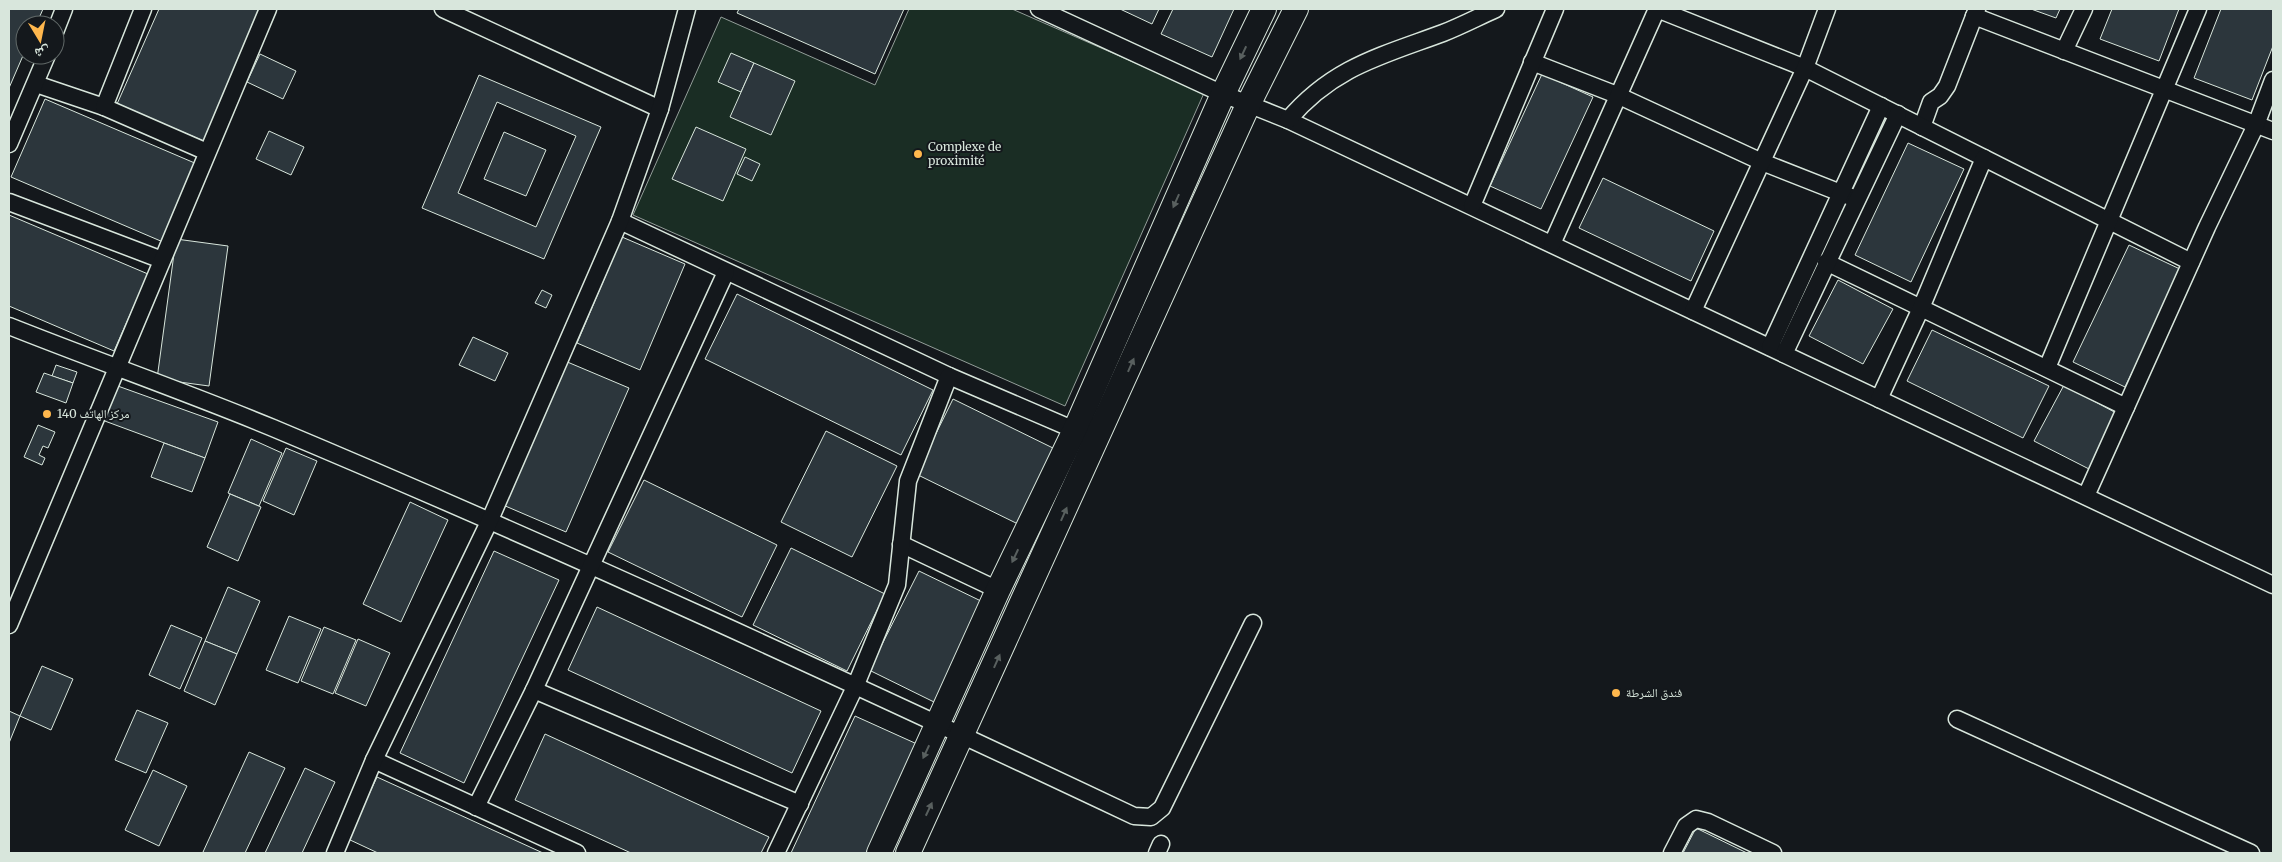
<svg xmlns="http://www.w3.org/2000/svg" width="2282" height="862" font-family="Merriweather,'Noto Naskh Arabic',serif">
  <rect width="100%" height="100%" fill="#14181c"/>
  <polygon fill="#1a2d24" stroke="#939e99" points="909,9 1012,9 1204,93 1065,406 633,215 721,17 875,85"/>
  <g fill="#2c363c" stroke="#d8e6dc" fill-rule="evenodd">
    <polygon points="9,9 43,9 36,25 25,25 25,51 9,88"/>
    <polygon points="159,9 263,9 206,142 117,104"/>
    <polygon points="739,9 904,9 875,74 737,13"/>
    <polygon points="1120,9 1159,9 1152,24"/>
    <polygon points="1173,9 1234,9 1212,57 1161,34"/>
    <polygon points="2031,9 2060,9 2056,18"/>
    <polygon points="2112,9 2179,9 2159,61 2100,39"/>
    <polygon points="2221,9 2273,9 2273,46 2252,100 2194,78"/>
    <polygon points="731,53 754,63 741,92 718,82"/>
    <polygon points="260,54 296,71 283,99 247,82"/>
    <polygon points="754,63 795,81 771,135 730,117"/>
    <polygon points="1542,74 1593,97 1541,209 1490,186"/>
    <path d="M479,75L601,127L544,259L422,208ZM497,102L576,136L536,227L458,193Z"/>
    <polygon points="45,99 197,164 163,242 11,177"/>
    <polygon points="696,127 746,149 723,201 672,179"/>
    <polygon points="269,131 304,147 291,175 256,159"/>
    <polygon points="504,132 546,150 526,196 484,179"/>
    <polygon points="1908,143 1964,169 1911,282 1855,255"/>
    <polygon points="745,157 760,164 752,181 737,174"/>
    <polygon points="1603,178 1714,231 1691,281 1579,228"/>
    <polygon points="9,215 148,274 114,351 9,306"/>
    <polygon points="622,237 685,264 640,370 577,343"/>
    <polygon points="176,239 228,246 209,386 157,379"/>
    <polygon points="2129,245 2182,270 2125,387 2073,362"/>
    <polygon points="1838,280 1893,309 1863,364 1809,336"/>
    <polygon points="542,290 552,295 546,308 535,303"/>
    <polygon points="737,294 933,390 901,455 705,359"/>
    <polygon points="1932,330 2049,386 2023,438 1907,381"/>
    <polygon points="473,337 508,353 495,381 459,365"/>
    <polygon points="565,361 629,388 566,532 503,505"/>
    <polygon points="56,365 77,372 73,383 52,376"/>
    <polygon points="44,373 73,383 66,403 36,392"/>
    <polygon points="115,385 218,422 205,458 102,420"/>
    <polygon points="2064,385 2118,414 2089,469 2034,441"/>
    <polygon points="953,399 1057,450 1020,525 916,474"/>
    <polygon points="38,425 55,432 48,448 43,446 39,455 45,458 42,465 24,457"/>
    <polygon points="826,431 897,466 852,557 781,522"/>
    <polygon points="251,439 282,453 259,506 228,493"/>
    <polygon points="164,443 205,458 192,492 151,477"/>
    <polygon points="286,448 317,461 294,515 263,501"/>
    <polygon points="644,480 777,545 742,617 608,552"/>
    <polygon points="230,494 261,507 238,561 207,547"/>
    <polygon points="410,502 448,520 401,622 363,604"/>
    <polygon points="791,548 885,594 847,671 753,625"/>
    <polygon points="494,551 559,580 464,783 400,753"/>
    <polygon points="919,571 983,602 934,702 869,670"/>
    <polygon points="228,587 260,601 237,654 205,641"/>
    <polygon points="597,607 821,711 792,773 568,670"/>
    <polygon points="289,616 321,629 298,683 266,670"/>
    <polygon points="171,625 202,638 180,689 149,675"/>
    <polygon points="324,627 356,640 333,694 301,681"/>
    <polygon points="358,639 390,653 366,706 335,693"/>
    <polygon points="205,641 237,654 215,705 184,691"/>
    <polygon points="42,666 73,679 51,730 20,716"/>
    <polygon points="137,710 168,723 146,773 115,760"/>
    <polygon points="9,711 20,716 9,743"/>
    <polygon points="855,716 917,744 866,853 791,853"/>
    <polygon points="545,734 769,837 761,853 631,853 515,800"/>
    <polygon points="249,752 285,768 245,853 206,853 203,852"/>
    <polygon points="305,768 335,782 302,853 265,853"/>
    <polygon points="153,770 187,786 159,846 125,830"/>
    <polygon points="377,777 543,853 378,853 348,839"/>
    <polygon points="1696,828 1747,853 1683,853"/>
  </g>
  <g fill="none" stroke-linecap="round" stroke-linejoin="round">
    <defs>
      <g id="street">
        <polyline points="443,9 660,109"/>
        <polyline points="1039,9 1223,94 1288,120 2273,585"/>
        <polyline points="1974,16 2273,131"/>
        <polyline points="55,32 64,9"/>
        <polyline points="2064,51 2084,9"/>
        <polyline points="1532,62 1617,95 1762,162 1856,199"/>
        <polyline points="36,84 104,107 207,152"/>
        <polyline points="104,107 143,9"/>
        <path d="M1288,120C1333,67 1381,56 1443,33C1461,26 1478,17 1496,9"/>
        <polyline points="1922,127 1931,102 1940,96 1947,86 1977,9"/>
        <polyline points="9,144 47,55"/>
        <polyline points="9,202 162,260"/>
        <polyline points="1472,206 1555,9"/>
        <polyline points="620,221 949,376 1084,434"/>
        <polyline points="1552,244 1657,9 1805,68 2191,262"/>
        <polyline points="1826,262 2126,407"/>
        <polyline points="1693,311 1805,68 1827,9"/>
        <path d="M9,326C97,361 186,392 273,428C564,550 850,682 1134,816L1151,817L1162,808L1253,623"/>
        <polyline points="1770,347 1881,106"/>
        <polyline points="1784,354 1898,114"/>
        <polyline points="2047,368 2198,9"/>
        <polyline points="1879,399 1921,308 1984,158"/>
        <polyline points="2086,496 2207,227 2256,125 2273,80"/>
        <polyline points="901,544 998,590"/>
        <polyline points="9,625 268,9"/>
        <polyline points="534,690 800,804"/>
        <polyline points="1957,719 2251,853"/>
        <polyline points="374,760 577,853"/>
        <polyline points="476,807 534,690 726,272"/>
        <polyline points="335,853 374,760 489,522 620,221 660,109 687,9"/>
        <polyline points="776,853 855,687 897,585 908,481 949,376"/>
        <polyline points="1157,853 1161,844"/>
        <polyline points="1672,853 1686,826 1696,819 1708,822 1773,853"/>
      </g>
      <g id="secondary">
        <polyline points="879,853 998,590 1075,430 1223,94 1264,9"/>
        <polyline points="908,853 1248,105 1296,9"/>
      </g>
    </defs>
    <use href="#street" stroke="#d8e6dc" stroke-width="19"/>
    <use href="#secondary" stroke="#d8e6dc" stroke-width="26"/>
    <use href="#street" stroke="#14181c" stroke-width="16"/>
    <use href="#secondary" stroke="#14181c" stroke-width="24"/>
  </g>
  <defs><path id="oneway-solid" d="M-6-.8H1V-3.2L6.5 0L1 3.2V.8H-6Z" transform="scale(1.25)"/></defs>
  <g fill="#59605f">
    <use href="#oneway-solid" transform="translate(1243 53) rotate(115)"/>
    <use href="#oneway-solid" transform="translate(1176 201) rotate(114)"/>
    <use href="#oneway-solid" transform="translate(1131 365) rotate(-66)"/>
    <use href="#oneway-solid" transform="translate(1064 514) rotate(-66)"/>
    <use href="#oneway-solid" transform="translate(1015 556) rotate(115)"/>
    <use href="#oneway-solid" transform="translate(997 661) rotate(-66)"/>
    <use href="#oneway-solid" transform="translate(926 752) rotate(115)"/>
    <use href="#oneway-solid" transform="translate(929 809) rotate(-65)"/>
  </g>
  <g fill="#ffb74d" stroke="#14181c" stroke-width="2">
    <circle cx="918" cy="154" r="5"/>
    <circle cx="47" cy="414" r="5"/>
    <circle cx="1616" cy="693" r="5"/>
  </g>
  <g text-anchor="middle" stroke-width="4" stroke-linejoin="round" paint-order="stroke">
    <g font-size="12" fill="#d8e6dc" stroke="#14181c" text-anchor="start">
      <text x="928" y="151">Complexe de<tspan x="928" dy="14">proximité</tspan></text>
      <text x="57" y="418">مركز الهاتف 140</text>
      <text x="1626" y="697">فندق الشرطة</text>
    </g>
  </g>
  <rect width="2282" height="862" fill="none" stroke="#d8e6dc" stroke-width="20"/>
  <g transform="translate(40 40) rotate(170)"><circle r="24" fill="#14181c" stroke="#626a69"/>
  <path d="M0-4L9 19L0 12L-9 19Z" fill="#ffb74d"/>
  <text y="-8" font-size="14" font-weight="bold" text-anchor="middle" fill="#d8e6dc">ش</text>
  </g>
</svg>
